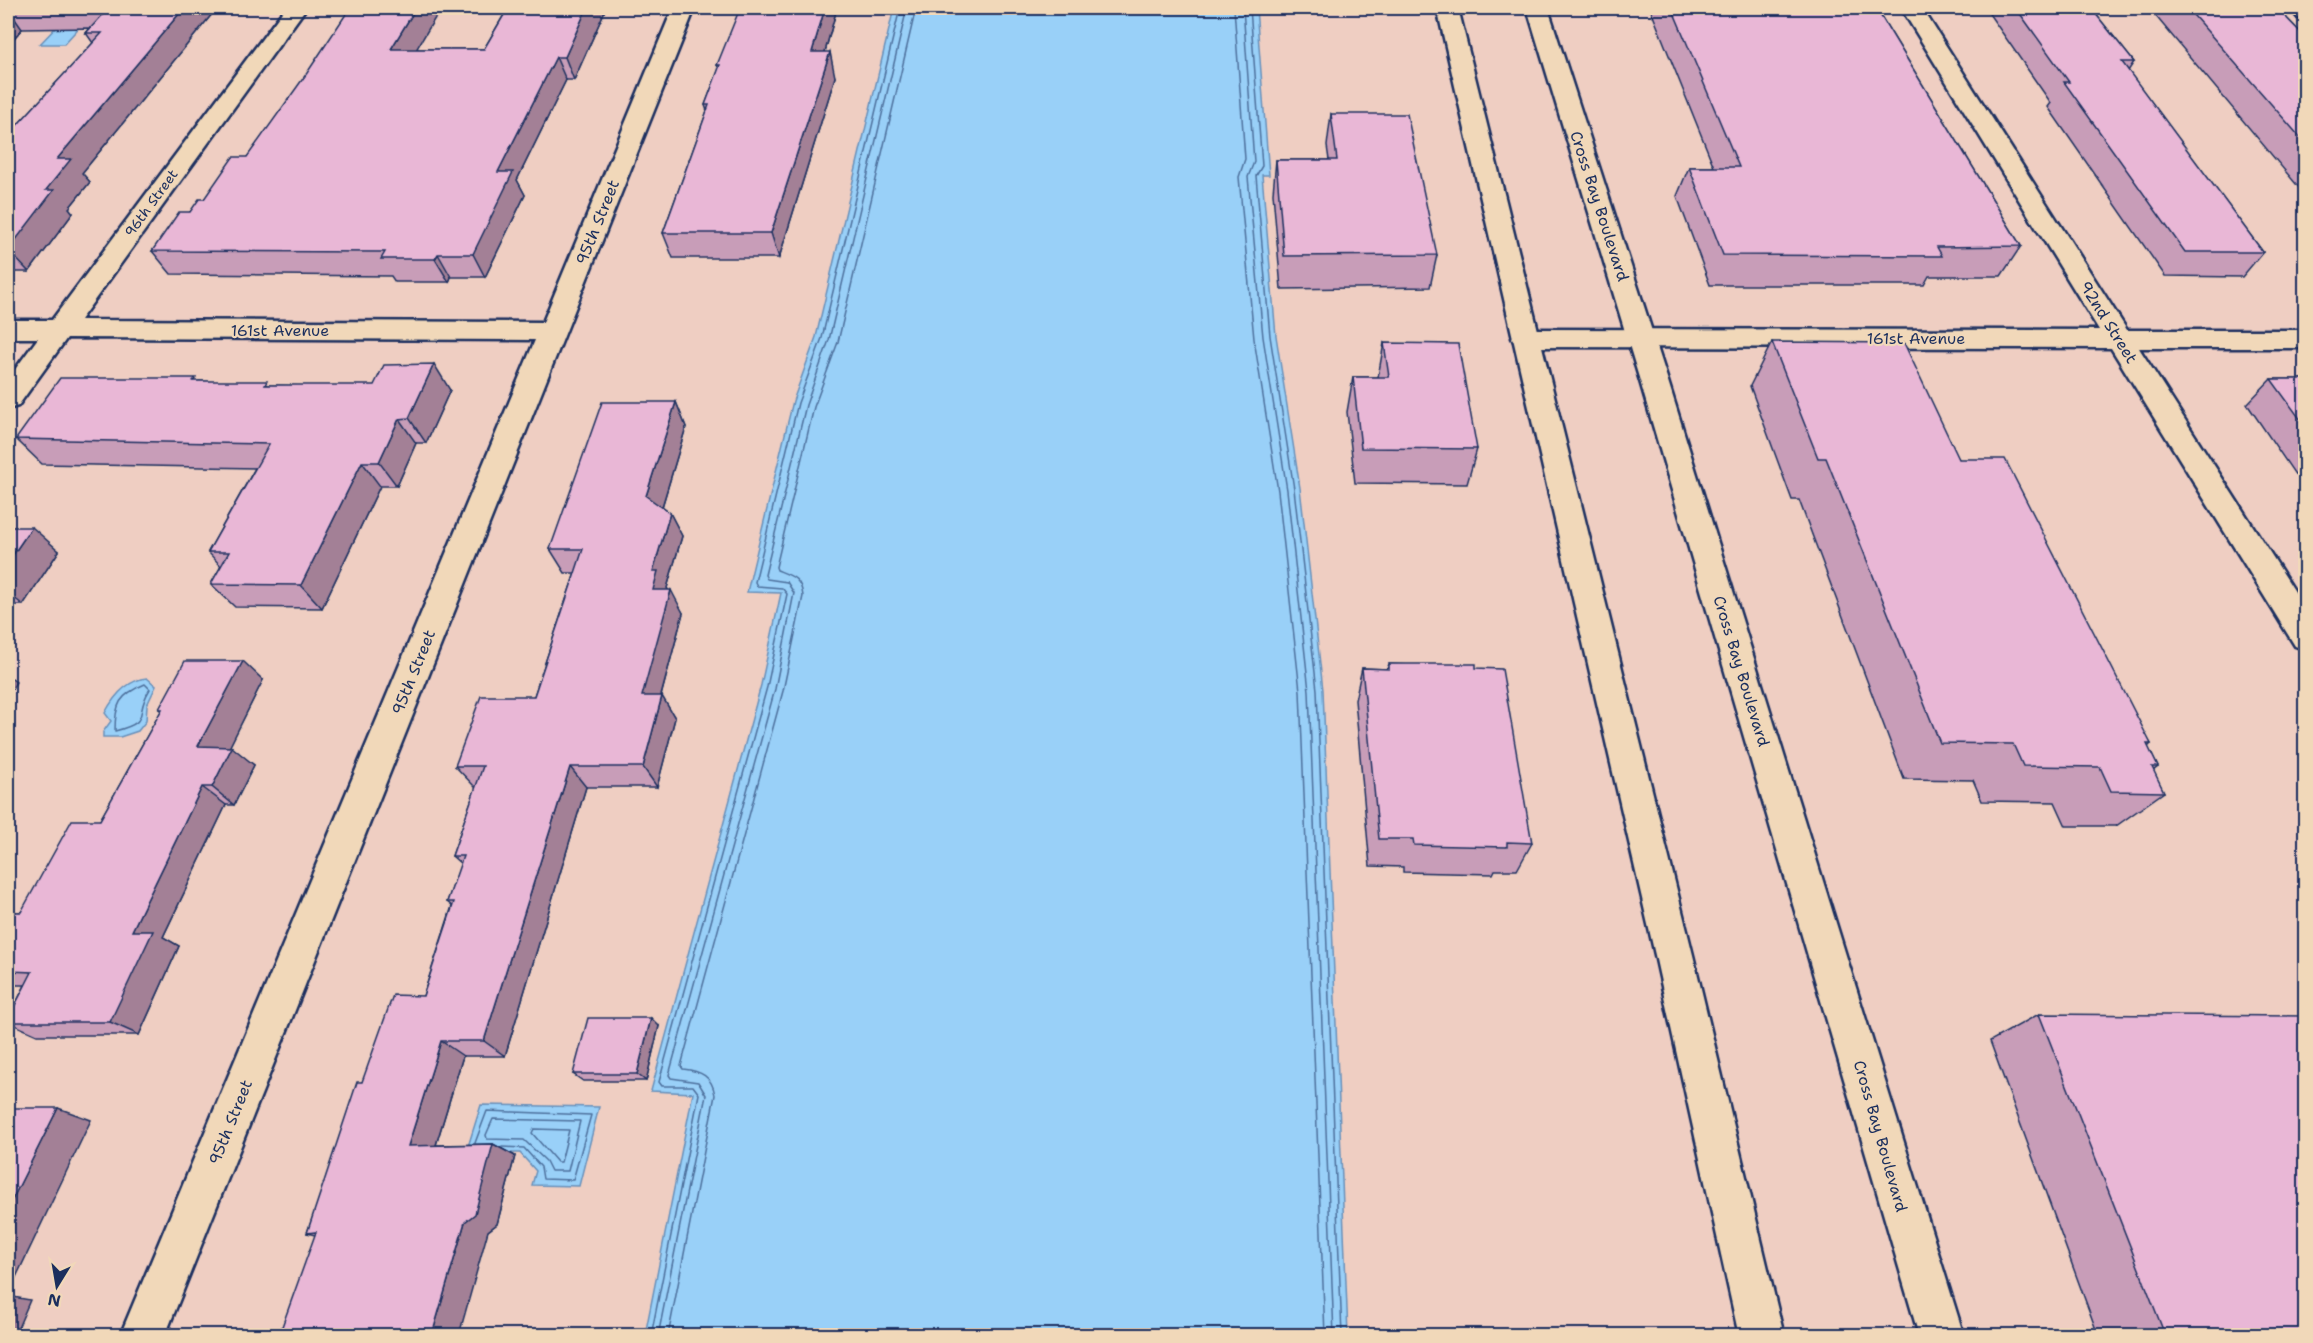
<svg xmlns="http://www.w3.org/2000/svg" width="2313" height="1343" font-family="'Shantell Sans',sans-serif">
  <rect width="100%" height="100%" fill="#efcec2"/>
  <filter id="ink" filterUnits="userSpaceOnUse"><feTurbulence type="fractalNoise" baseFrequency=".0167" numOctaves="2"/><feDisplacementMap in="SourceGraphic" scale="12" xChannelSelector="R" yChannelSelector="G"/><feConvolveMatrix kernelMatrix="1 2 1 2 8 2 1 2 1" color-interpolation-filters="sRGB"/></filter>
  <g filter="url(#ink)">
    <g fill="#99d0f8" stroke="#6790ba" stroke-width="1.5">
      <polygon points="894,8 1256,8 1269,175 1262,175 1276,336 1300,488 1323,690 1348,1335 645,1335 693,1093 651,1091 761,685 781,593 747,592 793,401 816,337"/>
      <polygon points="62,21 85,21 64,44 40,44"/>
      <path d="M147,678L156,686L147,705L146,721L138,731L120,737H103V732L111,721L105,713C114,696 127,680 147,678Z"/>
      <polygon points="481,1105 599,1107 579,1186 532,1185 536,1171 520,1153 466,1153"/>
    </g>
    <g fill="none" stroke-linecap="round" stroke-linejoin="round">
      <g stroke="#4d6f9c" stroke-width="1.5">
        <polyline points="1234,8 1245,159 1239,177 1254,339 1278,491 1300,691 1325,1336"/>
        <polyline points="1243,8 1254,162 1248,177 1263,337 1287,490 1309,691 1334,1336"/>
        <polyline points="1250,8 1262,166 1256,176 1270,336 1294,489 1317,690 1342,1336"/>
        <path d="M145,684L150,689C133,716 153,721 115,731C115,704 119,695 145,684Z"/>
        <polygon points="493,1119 580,1121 568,1171 551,1171 546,1161 524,1140 487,1139 486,1135"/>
        <polygon points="534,1129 569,1130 561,1162 557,1162 532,1133"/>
        <polyline points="475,1143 487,1111 591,1115 573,1180 543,1179 541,1167 524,1148 502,1147"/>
        <polyline points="651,1336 699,1094 693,1086 662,1086 659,1082 767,687 787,594 782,588 757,586 755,582 798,403 822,338 900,8"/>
        <polyline points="658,1336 706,1095 698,1082 671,1078 669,1075 775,689 794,593 787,582 767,579 765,575 806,405 829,340 907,8"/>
        <path d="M668,1336L715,1095C712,1076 701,1071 683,1069L681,1066L783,691L803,596C801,578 792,576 777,570L776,567L814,407L838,342L916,8"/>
      </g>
      <defs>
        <g id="minor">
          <polygon points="285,8 306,8 80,320 543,322 673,8 695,8 165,1336 120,1336 535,340 67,338 18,406 8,409 8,379 38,338 8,338 8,320 52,320"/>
          <polygon points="1901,8 1922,8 2127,330 2306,330 2306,348 2139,348 2306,609 2306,650 2295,646 2111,348 1526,347 1516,345 1512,338 1516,331 1526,329 2099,330"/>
          <polygon points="2290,8 2306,8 2306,19 2298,18"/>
        </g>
        <g id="primary">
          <polygon points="1437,8 1458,8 1693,955 1784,1336 1739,1336 1655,955"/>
          <polygon points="1527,8 1548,8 1668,381 1964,1336 1919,1336 1640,381"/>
        </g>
      </defs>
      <use href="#minor" stroke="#1b2f5e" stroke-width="5"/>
      <use href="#primary" stroke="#1b2f5e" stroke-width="5"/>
      <use href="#minor" fill="#f1d8b9" fill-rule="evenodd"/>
      <use href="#primary" fill="#f1d8b9" fill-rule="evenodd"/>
    </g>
    <g fill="#c89db8" stroke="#1b2f5e" stroke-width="1.5">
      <polygon points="8,8 217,8 82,173 90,182 69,208 73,213 29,272 8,272 8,135 93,43 86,33 90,28 22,29 8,45"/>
      <polygon points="508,8 606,8 574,80 566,80 517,180 525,195 485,277 451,277 449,282 395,282 391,276 171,274 152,251 190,212 204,199 247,157 417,49 484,49"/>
      <polygon points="837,8 825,52 835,77 779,258 673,258 663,233 707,111 705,105 719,69 717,65"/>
      <polygon points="1650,8 1876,8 2021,246 2001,276 1929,276 1924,285 1710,285 1677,196 1689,167 1714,167"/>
      <polygon points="1985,8 2091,8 2134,62 2128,71 2263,252 2242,277 2165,276 2048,107 2051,103"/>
      <polygon points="2149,8 2277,8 2306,38 2306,196"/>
      <polygon points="1331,114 1437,255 1430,287 1281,289 1273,193 1276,160 1329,160 1327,146"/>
      <polygon points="1772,342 1959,459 2151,744 2148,747 2158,767 2153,771 2164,792 2116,826 2066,826 2055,802 1982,801 1973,780 1904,779 1799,500 1792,500 1750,386"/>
      <polygon points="1384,343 1477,449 1467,484 1355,483 1347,412 1353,377 1378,377"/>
      <polygon points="2271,379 2306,379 2306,474 2296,476 2247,404"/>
      <polygon points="199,381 270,385 450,390 426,443 416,443 397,486 380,486 322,608 235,607 211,584 221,566 208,552 255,468 42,464 16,439"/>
      <polygon points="676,402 686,427 662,507 670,513 682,536 667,588 683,613 661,696 675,718 657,787 586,787 505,1056 463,1056 436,1145 493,1144 515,1156 497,1224 488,1231 315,1235 307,1233 362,1082 423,996 452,906 447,902 461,864 452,856 476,787 475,787 455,766 534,696 575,573 565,573 550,549"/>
      <polygon points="8,527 59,551 23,605 8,605"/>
      <polygon points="1389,664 1476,668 1532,843 1517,870 1495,870 1493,874 1403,872 1403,867 1370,866 1355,700 1362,668 1387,669"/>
      <polygon points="263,680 229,747 254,765 234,805 226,805 163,937 179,946 139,1035 37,1035 8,1022 8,1019 25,985 8,985 8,912 21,912 100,820 161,711 159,709"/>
      <polygon points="2039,1014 2306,1335 2098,1335 1990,1041"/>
      <polygon points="659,1026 646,1081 583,1081 573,1074"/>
    </g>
    <g fill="#a38096" stroke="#1b2f5e" stroke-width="1.5">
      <polygon points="184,8 217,8 82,173 90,182 69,208 73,213 29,272 8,250 46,190 57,159"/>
      <polygon points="416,8 441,8 403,72 391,49"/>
      <polygon points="587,8 606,8 574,80 565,57"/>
      <polygon points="825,8 837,8 818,77 812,52"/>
      <polygon points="8,9 22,29 8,45"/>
      <polygon points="830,52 835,77 779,258 771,233"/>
      <polygon points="556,57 566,80 517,180 525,195 485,277 473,254 498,172"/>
      <polygon points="438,254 451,277 449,282 435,259"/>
      <polygon points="434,364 450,390 426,443 409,418"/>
      <polygon points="676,402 686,427 658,520 646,496"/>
      <polygon points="399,419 416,443 397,486 379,462"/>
      <polygon points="362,462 380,486 322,608 301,585"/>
      <polygon points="2306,468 2306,474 2296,476"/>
      <polygon points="670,513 682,536 667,588 670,594 671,590 683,613 655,718 642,696 653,590 653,571"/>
      <polygon points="32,527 59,551 23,605 8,593 8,562"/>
      <polygon points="243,661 263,680 221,764 198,746"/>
      <polygon points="8,676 16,682 8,696"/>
      <polygon points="662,696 675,718 657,787 643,767"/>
      <polygon points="232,747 254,765 234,805 212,787"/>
      <polygon points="570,767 586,787 505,1056 484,1041"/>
      <polygon points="202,787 226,805 163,937 179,946 139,1035 110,1022 132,931"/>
      <polygon points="651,1018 659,1026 646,1081 637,1074"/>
      <polygon points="441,1041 463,1056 432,1158 408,1146"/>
      <polygon points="58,1108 91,1120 8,1294 8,1208"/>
      <polygon points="493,1144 515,1156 497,1224 488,1231 459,1335 432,1335 465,1222"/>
      <polygon points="8,1296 30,1300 15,1335 8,1335"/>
    </g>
    <g fill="#e9b7d6" stroke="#1b2f5e" stroke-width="1.5">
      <polygon points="109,8 184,8 57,159 71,159 46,190 54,190 8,250 8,135 102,33 86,33"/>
      <polygon points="350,8 416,8 391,49 484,49 508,8 587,8 565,57 556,57 498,172 513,172 473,254 438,254 435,259 381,259 385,252 152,251 179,212 190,212 199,199 204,199 233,157 247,157 307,73"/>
      <polygon points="740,8 825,8 812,52 830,52 771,233 663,233 709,105 705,105 720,65 717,65"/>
      <polygon points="1672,8 1876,8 2021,246 1937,247 1942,256 1723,255 1689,167 1739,167"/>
      <polygon points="2016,8 2091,8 2134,62 2122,62 2263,252 2185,252 2064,82 2069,82"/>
      <polygon points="2187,8 2277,8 2306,38 2306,144"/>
      <polygon points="1331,114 1407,114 1437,255 1284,256 1276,160 1337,160"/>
      <polygon points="1772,342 1904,343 1959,459 2005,459 2151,744 2147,744 2158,767 2152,767 2164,792 2111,791 2100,767 2023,766 2013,744 1940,743 1826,458 1818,458"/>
      <polygon points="1384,343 1458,344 1477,449 1361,448 1353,377 1389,377"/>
      <polygon points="434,364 409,418 399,419 379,462 362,462 301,585 211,584 229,552 208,552 269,444 16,439 60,378 196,378 193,381 267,381 265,385 374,385 384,365"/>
      <polygon points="2271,379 2306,379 2306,427"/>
      <polygon points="602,402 676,402 646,496 670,513 653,571 658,571 653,590 671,590 642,696 662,696 643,767 570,767 484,1041 441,1041 408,1146 493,1144 475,1214 465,1222 432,1335 279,1335 316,1232 307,1233 357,1082 362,1082 393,995 423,996 454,902 447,902 463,856 452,856 483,766 455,766 481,696 534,696 583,549 550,549"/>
      <polygon points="8,527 32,527 8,562"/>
      <polygon points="185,661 243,661 198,746 232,747 212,787 202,787 132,931 153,931 110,1022 8,1022 8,1019 32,972 8,971 8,912 21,912 72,820 100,820 162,709 159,709"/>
      <polygon points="1389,664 1476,664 1476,668 1502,669 1532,843 1507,842 1507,847 1414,845 1413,839 1379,839 1362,668 1389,669"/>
      <polygon points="2039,1014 2306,1016 2306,1335 2165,1335"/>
      <polygon points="588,1018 651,1018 637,1074 573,1074"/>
      <polygon points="8,1108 58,1108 8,1208"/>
    </g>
  </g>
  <g text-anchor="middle" stroke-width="4.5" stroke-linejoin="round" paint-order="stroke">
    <g font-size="14" fill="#1b2f5e" stroke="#f1d8b9">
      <text transform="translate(151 203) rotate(-54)" y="5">96th Street</text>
    </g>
    <g font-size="16" fill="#1b2f5e" stroke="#f1d8b9">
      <text transform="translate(1600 206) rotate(72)" y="6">Cross Bay Boulevard</text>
      <text transform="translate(597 222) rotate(-68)" y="6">95th Street</text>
      <text transform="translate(2109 322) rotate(58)" y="6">92nd Street</text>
      <text x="280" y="336">161st Avenue</text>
      <text x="1916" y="344">161st Avenue</text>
      <text transform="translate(1742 671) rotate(73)" y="6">Cross Bay Boulevard</text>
      <text transform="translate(413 672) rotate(-68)" y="6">95th Street</text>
      <text transform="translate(230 1122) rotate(-68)" y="6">95th Street</text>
      <text transform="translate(1881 1136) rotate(74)" y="6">Cross Bay Boulevard</text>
    </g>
  </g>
  <rect width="2313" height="1343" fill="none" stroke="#f1d8b9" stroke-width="30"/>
  <rect x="15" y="15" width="2283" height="1313" fill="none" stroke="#1b2f5e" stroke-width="2" filter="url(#ink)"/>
  <g transform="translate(57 1286) rotate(191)" stroke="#f1d8b9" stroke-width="4.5" paint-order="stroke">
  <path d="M0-4.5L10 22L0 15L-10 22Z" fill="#1b2f5e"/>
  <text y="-9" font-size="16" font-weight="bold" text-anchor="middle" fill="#1b2f5e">N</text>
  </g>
</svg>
